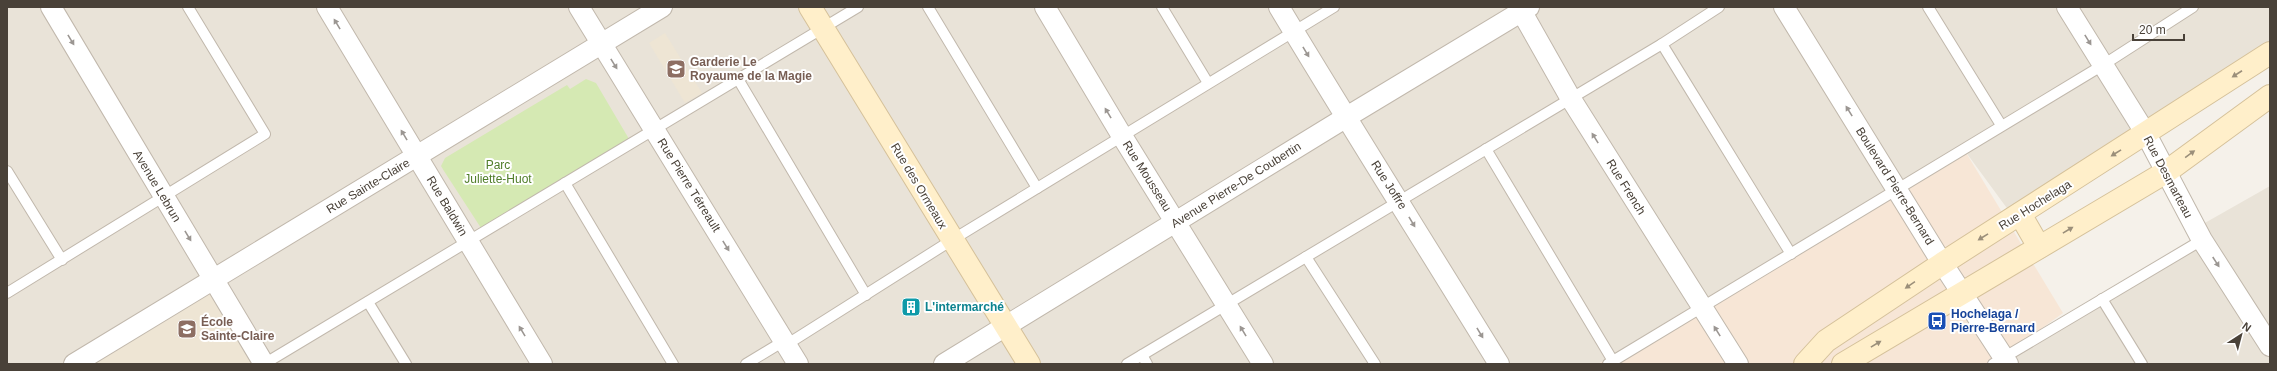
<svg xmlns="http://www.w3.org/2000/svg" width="2277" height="371" font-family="Helvetica,sans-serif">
  <rect width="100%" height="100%" fill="#f5f1ea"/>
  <g fill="#e9e3d8">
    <polygon points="7,7 2270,7 2270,53 2009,211 1965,151 1699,302 1598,364 7,364"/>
    <polygon points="2270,186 2270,364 1993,364 2202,241 2196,228"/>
  </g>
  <polygon fill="#f7e6d6" points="1965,151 2063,313 1993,364 1598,364 1699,302"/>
  <g fill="#eee5d4">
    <polygon points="665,33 702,93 685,103 649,43"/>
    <polygon points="213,280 264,364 74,364"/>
  </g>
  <polygon fill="#d5e9b3" points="586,79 596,83 629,139 481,228 444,171 441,166 445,158 567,85 570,89"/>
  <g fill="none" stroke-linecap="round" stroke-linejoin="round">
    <defs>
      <g id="lane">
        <polyline points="928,7 1037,188"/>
        <polyline points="1162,7 1208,83"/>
        <polyline points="1719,7 1662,44 1791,254"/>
        <polyline points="1928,7 2001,125"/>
        <polyline points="738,79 866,295"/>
        <polyline points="1486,149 1613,361"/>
        <polyline points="7,171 62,260"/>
        <polyline points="565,183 673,364"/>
        <polyline points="1306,257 1375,364"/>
        <polyline points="7,293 265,134 188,7"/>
        <polyline points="2102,299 2142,364"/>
        <polyline points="368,302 406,364"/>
        <polyline points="786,345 952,240 1334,7"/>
        <polyline points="1142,355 1147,364"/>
        <polyline points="264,364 858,7"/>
        <polyline points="746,364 784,341"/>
        <polyline points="1127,364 1662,44"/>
        <polyline points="1608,364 2103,65 2193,7"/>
        <polyline points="1993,364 2202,240"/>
      </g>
      <g id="street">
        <polyline points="51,7 264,364"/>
        <polyline points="327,7 542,364"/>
        <polyline points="579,7 798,364"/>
        <polyline points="1045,7 1122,136 1263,364"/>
        <path d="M1279,7C1351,127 1426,245 1499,364"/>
        <polyline points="1519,7 1571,99 1738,364"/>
        <polyline points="1784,7 1939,258 2008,364"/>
        <polyline points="2067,7 2146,134 2202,240 2270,346"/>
        <polyline points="74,364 662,7"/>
        <polyline points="944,364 1345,118 1529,7"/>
      </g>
      <g id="secondary">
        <polyline points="810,7 1029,364"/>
        <polyline points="2020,214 2039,247"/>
        <polyline points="1805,364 1826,341 1943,263 2270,53"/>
        <polyline points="1843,364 2166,172 2270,96"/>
      </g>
    </defs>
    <use href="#lane" stroke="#c1b8ac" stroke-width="12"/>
    <use href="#street" stroke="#c1b8ac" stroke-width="22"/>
    <use href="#secondary" stroke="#d5c19a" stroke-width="24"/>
    <use href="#lane" stroke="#fff" stroke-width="10"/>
    <use href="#street" stroke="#fff" stroke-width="20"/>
    <use href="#secondary" stroke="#ffefca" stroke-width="22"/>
  </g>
  <defs><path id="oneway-solid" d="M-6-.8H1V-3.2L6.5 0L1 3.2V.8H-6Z"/></defs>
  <g fill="#9b9692">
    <use href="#oneway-solid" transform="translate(337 24) rotate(-121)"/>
    <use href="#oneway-solid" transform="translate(71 40) rotate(59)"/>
    <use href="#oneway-solid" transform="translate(2088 40) rotate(58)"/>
    <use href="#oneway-solid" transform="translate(1306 52) rotate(59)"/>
    <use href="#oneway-solid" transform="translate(614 64) rotate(58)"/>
    <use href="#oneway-solid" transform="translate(1849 111) rotate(-122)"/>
    <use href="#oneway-solid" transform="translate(1108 113) rotate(-121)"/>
    <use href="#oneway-solid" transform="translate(404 135) rotate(-121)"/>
    <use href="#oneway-solid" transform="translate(1595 138) rotate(-122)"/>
    <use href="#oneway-solid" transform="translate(1412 222) rotate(59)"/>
    <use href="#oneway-solid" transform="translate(188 236) rotate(59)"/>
    <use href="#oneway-solid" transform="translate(726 246) rotate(58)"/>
    <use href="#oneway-solid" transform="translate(2216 262) rotate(57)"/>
    <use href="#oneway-solid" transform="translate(522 331) rotate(-121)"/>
    <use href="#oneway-solid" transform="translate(1243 331) rotate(-121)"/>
    <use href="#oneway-solid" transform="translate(1717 331) rotate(-122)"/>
    <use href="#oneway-solid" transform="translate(1480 333) rotate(59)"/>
  </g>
  <g fill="#9b8f7a">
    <use href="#oneway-solid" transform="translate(2237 74) rotate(147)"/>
    <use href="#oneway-solid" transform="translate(2116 153) rotate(148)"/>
    <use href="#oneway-solid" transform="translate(2190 154) rotate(-36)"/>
    <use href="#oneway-solid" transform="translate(2068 230) rotate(-31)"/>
    <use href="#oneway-solid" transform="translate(1983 237) rotate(148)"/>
    <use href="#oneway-solid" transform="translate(1910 285) rotate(146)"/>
    <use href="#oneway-solid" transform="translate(1876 344) rotate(-31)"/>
  </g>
  <defs>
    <symbol id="school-square" viewBox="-11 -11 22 22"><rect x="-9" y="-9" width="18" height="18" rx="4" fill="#8d6e63" stroke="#fff"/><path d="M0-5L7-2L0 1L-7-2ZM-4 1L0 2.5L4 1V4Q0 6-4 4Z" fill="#fff"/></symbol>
    <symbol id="building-square" viewBox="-11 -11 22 22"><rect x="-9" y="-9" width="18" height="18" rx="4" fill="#0f9aa8" stroke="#fff"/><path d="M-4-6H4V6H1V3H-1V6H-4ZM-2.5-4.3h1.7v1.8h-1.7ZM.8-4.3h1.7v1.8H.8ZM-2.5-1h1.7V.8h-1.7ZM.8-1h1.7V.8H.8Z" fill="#fff"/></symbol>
    <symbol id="bus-square" viewBox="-11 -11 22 22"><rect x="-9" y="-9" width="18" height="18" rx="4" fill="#1a4fb4" stroke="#fff"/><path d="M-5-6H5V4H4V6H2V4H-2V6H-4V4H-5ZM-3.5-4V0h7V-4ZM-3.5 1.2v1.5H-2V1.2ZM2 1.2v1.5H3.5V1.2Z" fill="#fff"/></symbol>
  </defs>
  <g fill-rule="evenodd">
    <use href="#school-square" x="665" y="58" width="22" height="22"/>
    <use href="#building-square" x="900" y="296" width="22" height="22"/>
    <use href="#bus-square" x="1926" y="310" width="22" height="22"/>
    <use href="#school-square" x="176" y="318" width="22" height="22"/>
  </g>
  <g text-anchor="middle" stroke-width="4" stroke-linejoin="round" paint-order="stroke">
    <g font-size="12" font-weight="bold" fill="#785e54" stroke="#fff" text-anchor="start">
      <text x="690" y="66">Garderie Le<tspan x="690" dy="14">Royaume de la Magie</tspan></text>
      <text x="201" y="326">École<tspan x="201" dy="14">Sainte-Claire</tspan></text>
    </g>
    <g font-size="12" fill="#4f7d29" stroke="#fff">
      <text x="498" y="169">Parc<tspan x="498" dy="14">Juliette-Huot</tspan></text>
    </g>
    <g font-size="12" fill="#494138" stroke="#fff">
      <text transform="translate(1147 176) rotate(58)" y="4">Rue Mousseau</text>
      <text transform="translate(2168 177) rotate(62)" y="4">Rue Desmarteau</text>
      <text transform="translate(689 185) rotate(58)" y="4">Rue Pierre Tétreault</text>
      <text transform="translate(1236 185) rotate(-32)" y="4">Avenue Pierre-De Coubertin</text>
      <text transform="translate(1389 185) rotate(57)" y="4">Rue Joffre</text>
      <text transform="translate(157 186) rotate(59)" y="4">Avenue Lebrun</text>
      <text transform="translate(368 186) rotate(-31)" y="4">Rue Sainte-Claire</text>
      <text transform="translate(919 186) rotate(59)" y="4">Rue des Ormeaux</text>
      <text transform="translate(1895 186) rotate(58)" y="4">Boulevard Pierre-Bernard</text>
      <text transform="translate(1626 187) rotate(58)" y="4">Rue French</text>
      <text transform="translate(2035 205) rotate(-32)" y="4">Rue Hochelaga</text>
      <text transform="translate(447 206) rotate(59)" y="4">Rue Baldwin</text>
    </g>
    <g font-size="12" font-weight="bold" fill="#0d838f" stroke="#fff" text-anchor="start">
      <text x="925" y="311">L'intermarché</text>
    </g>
    <g font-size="12" font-weight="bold" fill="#164399" stroke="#fff" text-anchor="start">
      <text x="1951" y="318">Hochelaga /<tspan x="1951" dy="14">Pierre-Bernard</tspan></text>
    </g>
  </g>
  <rect width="2277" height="371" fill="none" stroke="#494138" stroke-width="16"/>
  <g transform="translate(2241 335) rotate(36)" stroke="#ffffff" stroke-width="3" paint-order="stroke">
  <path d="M0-3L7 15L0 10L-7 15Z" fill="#494138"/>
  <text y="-6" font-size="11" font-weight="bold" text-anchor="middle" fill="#494138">N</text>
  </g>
  <path d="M2133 34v6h51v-6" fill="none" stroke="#494138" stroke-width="2"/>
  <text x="2139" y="34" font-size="12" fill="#494138" stroke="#ffffff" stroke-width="3" paint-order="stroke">20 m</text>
</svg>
